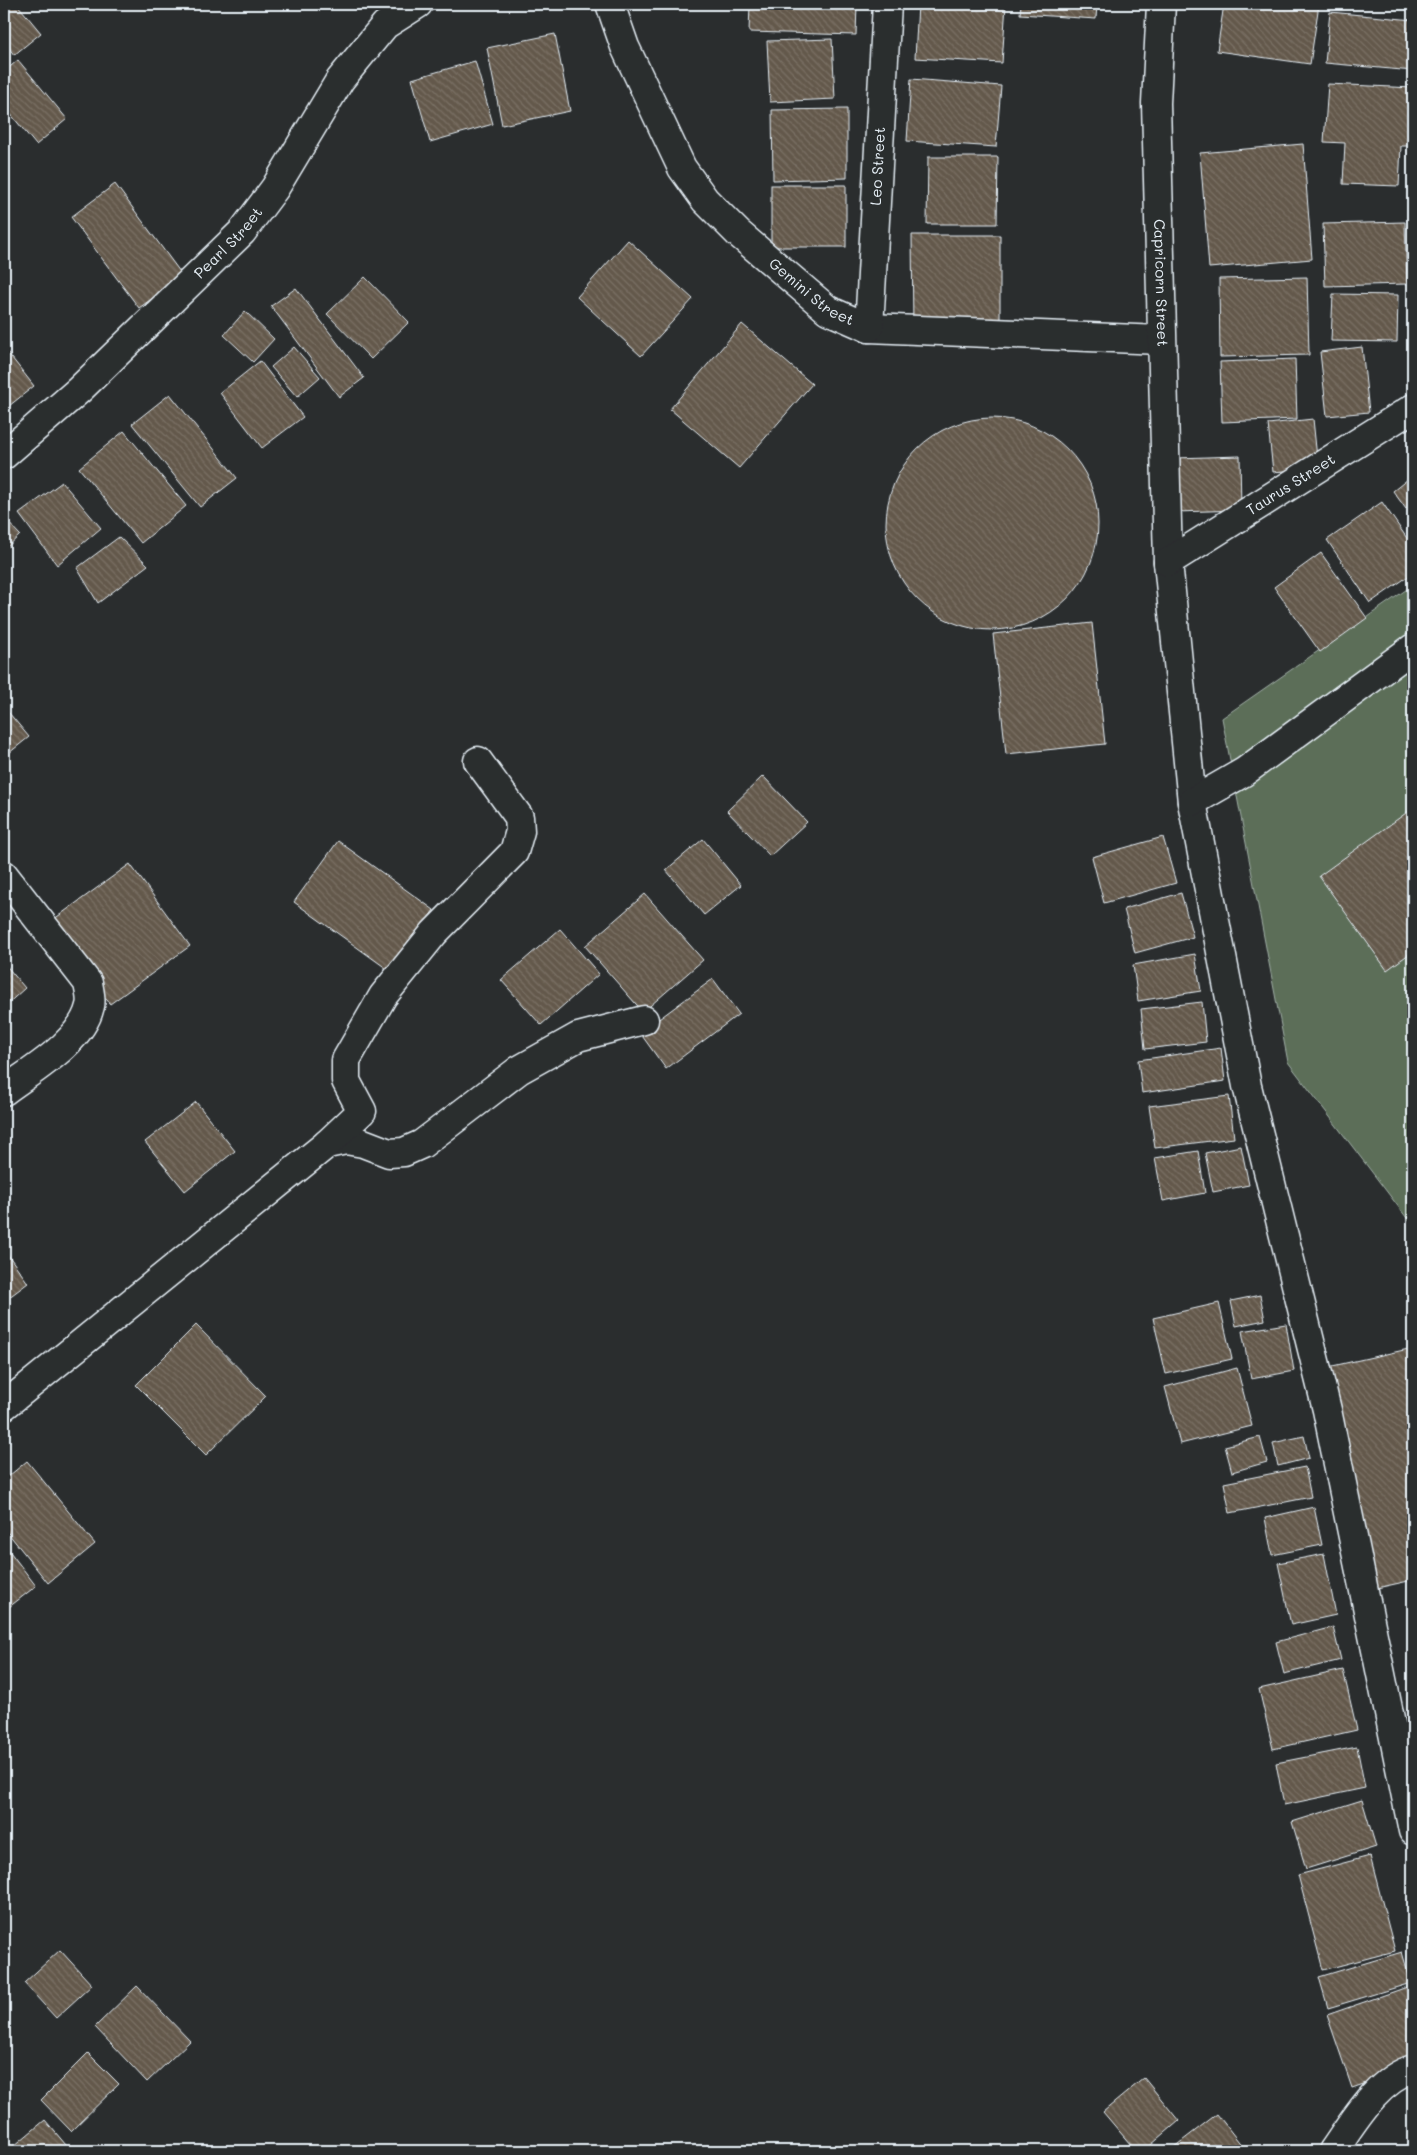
<svg xmlns="http://www.w3.org/2000/svg" width="1417" height="2155" font-family="Mali,sans-serif">
  <defs>
    <pattern id="building-back-hatch" width="6" height="6" patternUnits="userSpaceOnUse" patternTransform="scale(1.25)"><rect width="6" height="6" fill="#64594b"/><path d="M-1 5l2 2M0 0l6 6M5-1l2 2" fill="none" stroke="#7a7166"/></pattern>
  </defs>
  <rect width="100%" height="100%" fill="#2a2d2e"/>
  <filter id="ink" filterUnits="userSpaceOnUse"><feTurbulence type="fractalNoise" baseFrequency=".02" numOctaves="2"/><feDisplacementMap in="SourceGraphic" scale="10" xChannelSelector="R" yChannelSelector="G"/><feConvolveMatrix kernelMatrix="1 2 1 2 8 2 1 2 1" color-interpolation-filters="sRGB"/></filter>
  <g filter="url(#ink)">
    <polygon fill="#5b6e58" stroke="#a2b0a8" points="1413,585 1413,1226 1288,1062 1222,718"/>
    <g fill="url(#building-back-hatch)" stroke="#e8f1f8">
      <polygon points="4,4 17,4 41,33 14,55 4,41"/>
      <polygon points="750,4 857,4 856,35 749,32"/>
      <polygon points="918,4 1006,4 1002,63 915,58"/>
      <polygon points="1021,4 1097,4 1096,19 1020,14"/>
      <polygon points="1224,4 1319,4 1310,64 1217,51"/>
      <polygon points="1330,12 1413,20 1413,71 1325,63"/>
      <polygon points="555,34 570,111 502,125 487,48"/>
      <polygon points="832,39 835,99 770,102 767,41"/>
      <polygon points="18,60 67,119 36,145 4,106 4,72"/>
      <polygon points="475,61 493,124 430,142 412,79"/>
      <polygon points="911,79 1001,86 996,147 907,141"/>
      <polygon points="1328,84 1413,88 1413,146 1401,146 1399,186 1343,184 1345,143 1324,142"/>
      <polygon points="847,109 847,178 773,180 772,110"/>
      <polygon points="1303,144 1312,259 1209,268 1200,153"/>
      <polygon points="928,157 998,157 997,224 927,224"/>
      <polygon points="115,184 183,276 139,308 71,217"/>
      <rect x="771" y="185" width="75" height="62"/>
      <polygon points="1405,222 1407,284 1325,286 1323,224"/>
      <polygon points="912,235 1000,235 1000,327 913,327"/>
      <polygon points="628,240 693,299 641,356 577,297"/>
      <polygon points="365,277 409,322 371,359 327,314"/>
      <polygon points="1307,277 1309,355 1220,357 1219,279"/>
      <polygon points="296,288 364,378 339,397 271,306"/>
      <polygon points="1333,294 1398,295 1397,342 1331,341"/>
      <polygon points="245,311 274,339 253,362 224,335"/>
      <polygon points="742,324 812,384 739,468 670,409"/>
      <polygon points="294,347 320,377 297,397 271,367"/>
      <polygon points="1362,347 1369,412 1327,416 1320,352"/>
      <polygon points="4,348 34,386 4,410"/>
      <polygon points="1295,359 1297,419 1222,422 1220,362"/>
      <polygon points="260,361 303,417 262,448 220,393"/>
      <polygon points="170,394 237,478 200,507 132,424"/>
      <circle cx="992" cy="524" r="106"/>
      <polygon points="1313,419 1318,468 1273,472 1268,424"/>
      <polygon points="124,431 186,506 141,543 79,468"/>
      <polygon points="1240,456 1241,510 1176,512 1175,458"/>
      <polygon points="1413,475 1413,503 1406,509 1393,491"/>
      <polygon points="62,482 101,528 57,565 19,514"/>
      <polygon points="1382,502 1413,547 1413,573 1370,603 1327,540"/>
      <polygon points="4,518 20,535 4,550"/>
      <polygon points="119,537 148,565 98,603 77,568"/>
      <polygon points="1321,553 1367,618 1320,652 1274,587"/>
      <polygon points="1092,623 1105,744 1006,754 993,634"/>
      <polygon points="4,707 29,737 4,757"/>
      <polygon points="763,776 807,822 770,856 727,811"/>
      <polygon points="1413,808 1413,951 1387,970 1319,876"/>
      <polygon points="1163,837 1176,883 1104,903 1092,857"/>
      <polygon points="703,839 741,885 704,915 666,870"/>
      <polygon points="338,841 434,910 390,971 294,902"/>
      <polygon points="130,864 190,946 110,1004 50,922"/>
      <polygon points="1181,893 1193,937 1135,953 1124,909"/>
      <polygon points="645,894 703,960 643,1012 585,946"/>
      <polygon points="560,929 599,974 541,1025 501,980"/>
      <polygon points="1195,954 1201,991 1138,1001 1133,965"/>
      <polygon points="4,963 25,988 4,1007"/>
      <polygon points="713,979 739,1014 666,1069 640,1033"/>
      <polygon points="1202,1002 1206,1042 1145,1049 1141,1009"/>
      <polygon points="1221,1048 1225,1081 1142,1093 1138,1060"/>
      <polygon points="1229,1096 1234,1138 1155,1148 1149,1106"/>
      <polygon points="196,1102 235,1151 185,1191 145,1142"/>
      <polygon points="1241,1146 1249,1185 1213,1192 1205,1153"/>
      <polygon points="1198,1151 1205,1193 1163,1201 1155,1158"/>
      <polygon points="4,1249 28,1283 4,1301"/>
      <polygon points="1260,1295 1265,1320 1236,1326 1231,1301"/>
      <polygon points="1219,1303 1232,1359 1166,1374 1153,1318"/>
      <polygon points="1286,1324 1294,1371 1251,1379 1242,1331"/>
      <polygon points="196,1325 266,1396 206,1455 136,1385"/>
      <polygon points="1413,1348 1413,1580 1377,1588 1328,1367"/>
      <polygon points="1237,1368 1252,1426 1180,1444 1165,1387"/>
      <polygon points="1304,1436 1309,1458 1278,1466 1273,1443"/>
      <polygon points="1260,1437 1267,1462 1232,1472 1225,1446"/>
      <polygon points="27,1461 95,1544 48,1583 4,1528 4,1480"/>
      <polygon points="1305,1467 1311,1497 1230,1513 1224,1483"/>
      <polygon points="1314,1507 1322,1545 1272,1555 1265,1518"/>
      <polygon points="4,1544 36,1586 4,1611"/>
      <polygon points="1324,1554 1336,1615 1291,1625 1278,1563"/>
      <polygon points="1333,1627 1341,1660 1284,1674 1276,1642"/>
      <polygon points="1343,1670 1357,1730 1273,1749 1259,1689"/>
      <polygon points="1357,1747 1365,1788 1284,1805 1276,1763"/>
      <polygon points="1362,1800 1376,1847 1306,1869 1292,1822"/>
      <polygon points="1370,1856 1395,1951 1323,1970 1298,1875"/>
      <polygon points="60,1950 92,1985 56,2018 24,1983"/>
      <polygon points="1402,1952 1411,1983 1328,2008 1319,1977"/>
      <polygon points="1413,1985 1413,2067 1352,2088 1327,2015"/>
      <polygon points="137,1986 190,2041 147,2082 95,2027"/>
      <polygon points="88,2053 119,2084 71,2131 41,2100"/>
      <polygon points="1144,2078 1179,2121 1144,2151 1136,2151 1103,2112"/>
      <polygon points="1217,2114 1246,2151 1169,2151"/>
      <polygon points="45,2120 71,2151 8,2151"/>
    </g>
    <g fill="none" stroke-linecap="round" stroke-linejoin="round">
      <defs>
        <g id="minor">
          <path id="s1" d="M610,4L625,47L682,168L705,200L738,233L828,310L869,328L1161,340"/>
          <path id="s2" d="M1161,4L1156,103L1168,562L1192,802L1247,1086L1327,1410L1413,1831"/>
          <path id="s3" d="M869,328L887,4"/>
          <path id="s4" d="M4,455L79,390L242,232L275,188L340,80L385,25L418,4"/>
          <path id="s5" d="M1168,562L1413,408"/>
          <polyline points="1192,802 1244,772 1413,648"/>
          <path d="M4,875L88,983C89,990 92,999 90,1006C82,1042 32,1070 4,1091"/>
          <polyline points="327,1144 346,1140 363,1143 389,1153 404,1152 422,1144 519,1070 578,1037 644,1020"/>
          <polyline points="4,1406 327,1144 362,1111 346,1081 346,1060 383,996 434,933 514,852 520,831 519,817 478,761"/>
          <path d="M1333,2151C1354,2121 1377,2080 1413,2069"/>
        </g>
      </defs>
      <use href="#minor" stroke="#e8f1f8" stroke-width="31"/>
      <use href="#minor" stroke="#2a2d2e" stroke-width="28"/>
    </g>
  </g>
  <g text-anchor="middle" stroke-width="5" stroke-linejoin="round" paint-order="stroke">
    <g font-size="15" fill="#e8f1f8" stroke="#2a2d2e">
      <text dy="5" stroke="none"><textPath href="#s3" startOffset="162">Leo Street</textPath></text>
      <text dy="5" stroke="none"><textPath href="#s4" startOffset="309">Pearl Street</textPath></text>
      <text dy="5" stroke="none"><textPath href="#s2" startOffset="279">Capricorn Street</textPath></text>
      <text dy="5" stroke="none"><textPath href="#s1" startOffset="360">Gemini Street</textPath></text>
      <text dy="5" stroke="none"><textPath href="#s5" startOffset="145">Taurus Street</textPath></text>
    </g>
  </g>
  <rect width="1417" height="2155" fill="none" stroke="#2a2d2e" stroke-width="20"/>
  <rect x="10" y="10" width="1397" height="2135" fill="none" stroke="#e8f1f8" stroke-width="2" filter="url(#ink)"/>
</svg>
